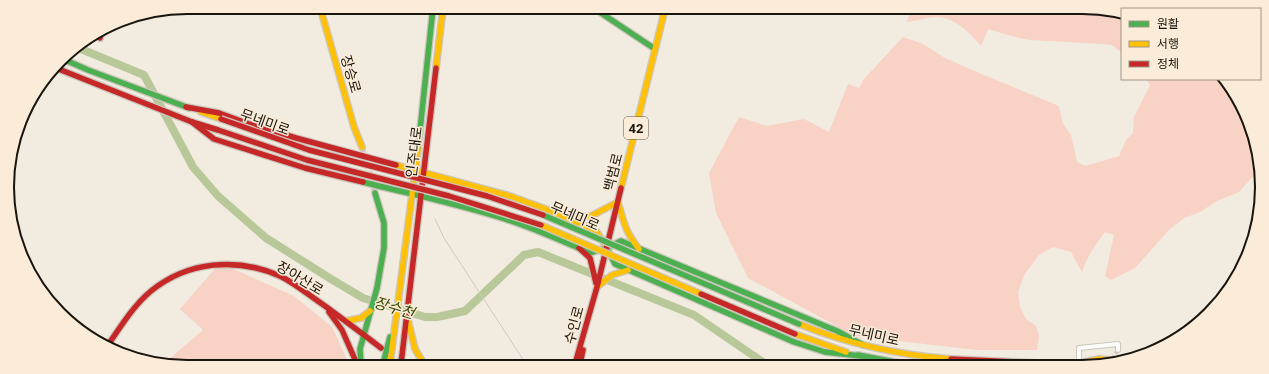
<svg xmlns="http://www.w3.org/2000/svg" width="1269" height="374" font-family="Roboto,'Noto Sans KR',sans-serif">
  <rect width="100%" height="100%" fill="#f2ebe0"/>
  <g fill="#f7d2c5">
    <path d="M912,10L1117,11L1122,12V53L1112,45L1103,44L1030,40L1015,37L988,29L981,46C970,33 957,19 938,17C928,17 916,21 906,22Z"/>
    <path d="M903,37L923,44L945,58L979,73L1059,106L1063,124L1071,135L1077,162L1086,166L1119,156L1126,140L1133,133L1134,117L1150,85L1146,79H1224L1232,87L1259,152V170L1239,192L1217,201L1200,212L1184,218L1169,230L1135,268L1111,280L1105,276L1114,235L1105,232C1095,245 1087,257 1082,272L1071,252L1053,247L1039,255L1024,275L1018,292L1020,307L1026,319L1036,326L1039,336L1037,350H977L855,336L748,278L716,213L709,173L739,117L767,126L804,119L829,132L848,84L859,88L863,80Z"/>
    <polygon points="220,263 294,296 332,327 349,364 170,364 168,360 203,330 180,309"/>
  </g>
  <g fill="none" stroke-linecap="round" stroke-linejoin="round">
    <polyline stroke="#b9c899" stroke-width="8" points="76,47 144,75 193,167 218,196 266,238 331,279 363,298 425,317 437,317 465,311 524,255 538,252 694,315 767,365"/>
    <polyline stroke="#d1cbc0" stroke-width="4" stroke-dasharray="4 2" stroke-linecap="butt" points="1109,364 1118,350"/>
    <g stroke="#d1cbc0" stroke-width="5.5" stroke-dasharray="5.5 3" stroke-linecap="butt">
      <polyline points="362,147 375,193"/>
      <polyline points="389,354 402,364"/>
    </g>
    <defs>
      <polyline id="street" points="1079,363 1079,348 1118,344 1118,350"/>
      <g id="fast">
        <polyline points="595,9 655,49"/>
        <polyline points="63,59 88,70 189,108"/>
        <polyline points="418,149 433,8"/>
        <path d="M363,182C410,194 458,204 505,219C534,228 562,241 590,253L602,249"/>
        <polyline points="610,246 621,241 837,331 863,345"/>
        <polyline points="609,252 615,264 794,342 825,352 861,356"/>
        <polyline points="858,355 911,365"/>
        <polyline points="361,364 360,349 377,288 384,248 384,223 375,193"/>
        <polyline points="383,364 390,337"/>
      </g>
      <g id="slow">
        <polyline points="320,7 354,127 362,147"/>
        <polyline points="436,68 443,8"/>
        <polyline points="201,112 221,119"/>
        <polyline points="396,165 510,196 543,208 596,231 604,243"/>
        <polyline points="621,188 665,9"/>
        <path d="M568,218L591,216L618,202C624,223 625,231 639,249"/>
        <polyline points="597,287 612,275 628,270"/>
        <polyline points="408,320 415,349 424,364"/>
        <polyline points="346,321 361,318 370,311"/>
        <path d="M799,324C848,344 898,355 951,359"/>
        <polyline points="795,334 846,352"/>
        <polyline points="390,364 418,149"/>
        <polyline points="1077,364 1099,359 1120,361"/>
      </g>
      <g id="jam">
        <polyline points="100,38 101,32"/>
        <polyline points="56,68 192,122 218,130"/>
        <polyline points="186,107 219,113 249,124 296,138 396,165"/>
        <polyline points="192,122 214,139 305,168 363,182"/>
        <polyline points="579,248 590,258 596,283"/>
        <polyline points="329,312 342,330 357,364"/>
        <path d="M108,345C121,326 134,305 151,291C188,261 237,257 280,276C296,284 310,296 325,306C344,320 363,334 381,348"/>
        <polyline points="951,359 1082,365"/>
        <polyline points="401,364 436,68"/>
        <polyline points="575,364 597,287 621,188"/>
        <polyline points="580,364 583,350"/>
      </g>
    </defs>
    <use href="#street" stroke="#ccc6bd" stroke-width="6"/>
    <use href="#fast" stroke="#ccc6bd" stroke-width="8"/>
    <use href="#slow" stroke="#ccc6bd" stroke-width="8"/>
    <use href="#jam" stroke="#ccc6bd" stroke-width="8"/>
    <use href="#street" stroke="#fdfcfa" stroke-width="4"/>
    <use href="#fast" stroke="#4caf50" stroke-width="5.5"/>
    <use href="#slow" stroke="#ffc107" stroke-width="5.5"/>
    <use href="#jam" stroke="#c62828" stroke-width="5.5"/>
    <polyline stroke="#cccac7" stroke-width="1" points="435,219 444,238 526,364"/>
    <defs>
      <polyline id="fast-bridge" points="543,215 799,324"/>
      <polyline id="slow-bridge" points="541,225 701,294"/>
      <g id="jam-bridge">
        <polyline points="221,119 309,150 487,196 543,215"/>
        <polyline points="218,130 307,160 449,196 541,225"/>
        <polyline points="701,294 795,334"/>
      </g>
    </defs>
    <use href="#fast-bridge" stroke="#ccc6bd" stroke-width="8" stroke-linecap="butt"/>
    <use href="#slow-bridge" stroke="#ccc6bd" stroke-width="8" stroke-linecap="butt"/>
    <use href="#jam-bridge" stroke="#ccc6bd" stroke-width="8" stroke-linecap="butt"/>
    <use href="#fast-bridge" stroke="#4caf50" stroke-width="5.5"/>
    <use href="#slow-bridge" stroke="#ffc107" stroke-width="5.5"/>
    <use href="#jam-bridge" stroke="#c62828" stroke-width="5.5"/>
  </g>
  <g text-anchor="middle" stroke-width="3" stroke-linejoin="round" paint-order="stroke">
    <rect fill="#faecd8" stroke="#5c564a" stroke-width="1" x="624" y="117" width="24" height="22" rx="3"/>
    <g font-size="13" font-weight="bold" fill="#19150d">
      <text x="636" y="133">42</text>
    </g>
    <g font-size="14" fill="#19150d" stroke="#faecd8">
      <text transform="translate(351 74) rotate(74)" y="5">장승로</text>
      <text transform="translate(265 122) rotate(20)" y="5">무네미로</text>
      <text transform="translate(414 152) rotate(-83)" y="5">인주대로</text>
      <text transform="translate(613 172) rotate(-76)" y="5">백범로</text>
      <text transform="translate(575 216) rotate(23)" y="5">무네미로</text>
      <text transform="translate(300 278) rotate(31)" y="5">장아산로</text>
      <text transform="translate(574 325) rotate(-75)" y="5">수인로</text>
      <text transform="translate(874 335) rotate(13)" y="5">무네미로</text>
    </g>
    <g font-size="15" font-style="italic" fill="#364b02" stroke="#faecd8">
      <text transform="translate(394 308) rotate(17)" y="5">장수천</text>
    </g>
  </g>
  <path d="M0 0H1269V374H0ZM187 14H1082A173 173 0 0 1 1255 187V187A173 173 0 0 1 1082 360H187A173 173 0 0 1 14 187V187A173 173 0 0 1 187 14Z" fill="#faecd8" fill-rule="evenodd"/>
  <path fill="none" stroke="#19150d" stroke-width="2" d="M187 14H1082A173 173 0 0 1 1255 187V187A173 173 0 0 1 1082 360H187A173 173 0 0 1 14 187V187A173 173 0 0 1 187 14Z"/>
  <rect x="1121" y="8" width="140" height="72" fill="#faecd8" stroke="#a09687"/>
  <rect x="1129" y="21" width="20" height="6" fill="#4caf50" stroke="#a09687"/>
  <text x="1157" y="28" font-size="12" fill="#19150d">원활</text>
  <rect x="1129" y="41" width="20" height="6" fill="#ffc107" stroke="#a09687"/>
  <text x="1157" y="48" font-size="12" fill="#19150d">서행</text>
  <rect x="1129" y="61" width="20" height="6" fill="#c62828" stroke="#a09687"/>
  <text x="1157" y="68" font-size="12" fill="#19150d">정체</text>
</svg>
